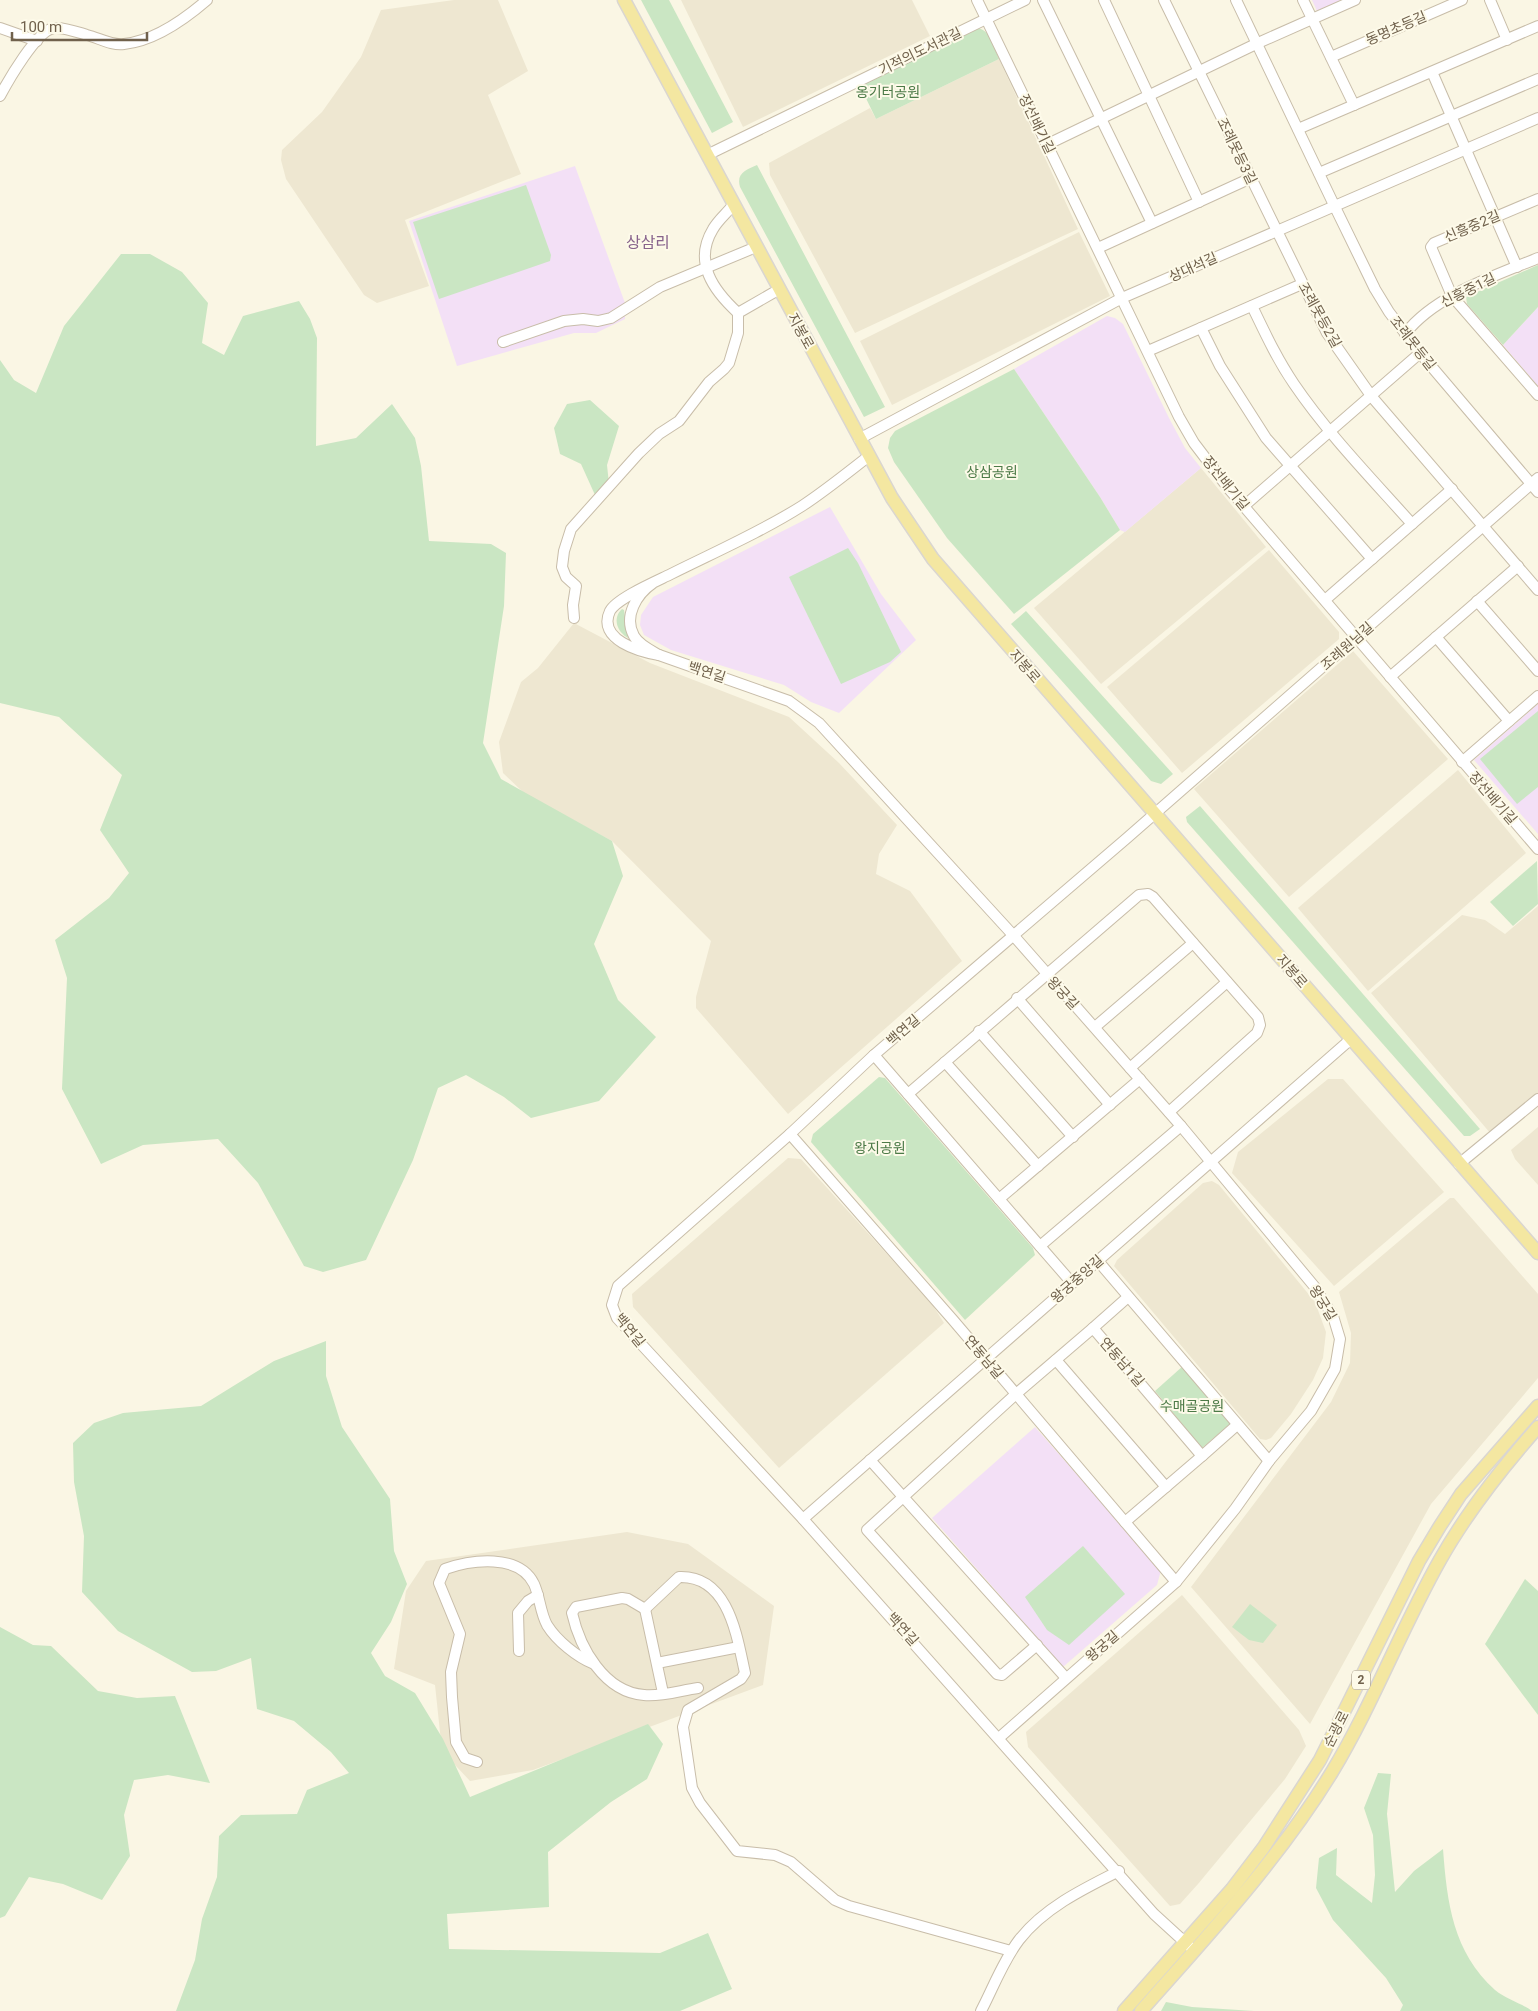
<svg xmlns="http://www.w3.org/2000/svg" width="1538" height="2011" font-family="Roboto,'Noto Sans KR',sans-serif">
  <rect width="100%" height="100%" fill="#faf6e4"/>
  <g fill="#eee7d1">
    <polygon points="454,0 498,0 528,71 488,95 521,174 405,220 429,286 377,303 364,295 286,179 281,160 282,150 322,112 361,57 381,10"/>
    <polygon points="681,0 912,0 930,36 743,127"/>
    <polygon points="999,59 1078,229 855,333 770,175 769,163 870,108 876,119"/>
    <polygon points="1079,232 1110,296 892,405 860,341"/>
    <polygon points="1201,468 1266,547 1101,684 1034,608"/>
    <polygon points="1269,550 1339,632 1339,639 1182,773 1107,687"/>
    <polygon points="574,623 650,663 789,717 839,763 897,825 879,854 876,874 910,891 962,961 788,1114 696,1008 696,997 711,941 612,841 525,794 503,773 499,742 521,682 538,668"/>
    <polygon points="1353,651 1448,759 1289,897 1194,789"/>
    <polygon points="1458,770 1526,853 1368,991 1298,908"/>
    <polygon points="1538,906 1538,1094 1491,1134 1371,993 1462,915 1485,920 1505,934"/>
    <polygon points="1328,1079 1343,1079 1444,1192 1334,1286 1232,1173 1238,1152"/>
    <polygon points="1538,1127 1538,1185 1515,1159 1511,1150"/>
    <polygon points="788,1158 801,1159 932,1304 944,1323 779,1468 633,1307 632,1294"/>
    <polygon points="1212,1181 1219,1185 1315,1302 1326,1332 1323,1358 1313,1380 1291,1414 1271,1438 1266,1440 1260,1439 1114,1266 1117,1260 1203,1183"/>
    <polygon points="1450,1198 1454,1198 1538,1294 1538,1378 1431,1504 1310,1724 1191,1587 1331,1402 1350,1363 1351,1333 1339,1292"/>
    <polygon points="627,1532 688,1544 774,1606 763,1685 533,1770 470,1781 442,1751 435,1685 394,1669 406,1591 426,1561"/>
    <polygon points="1182,1595 1299,1730 1306,1746 1285,1779 1198,1884 1180,1904 1170,1906 1028,1747 1026,1732"/>
  </g>
  <g fill="#f3e0f6">
    <polygon points="1312,0 1342,0 1317,11"/>
    <polygon points="575,166 625,303 625,319 596,333 574,333 457,366 409,221"/>
    <polygon points="1538,307 1538,386 1503,345"/>
    <polygon points="1107,316 1115,318 1123,324 1169,418 1185,448 1201,468 1125,532 1120,530 1100,497 1014,369"/>
    <polygon points="830,507 881,594 916,640 839,713 811,702 784,685 671,650 644,635 640,625 641,615 653,597"/>
    <polygon points="1538,704 1538,834 1474,760"/>
    <polygon points="1035,1427 1161,1570 1157,1585 1063,1667 932,1518"/>
  </g>
  <g fill="#cae6c3">
    <polygon points="641,0 669,0 733,122 712,133"/>
    <path d="M976,28C990,28 994,48 999,59L876,119L862,90V83Z"/>
    <path d="M757,165L885,407L864,417L740,187C736,173 746,170 757,165Z"/>
    <polygon points="526,185 551,255 550,261 439,299 413,222"/>
    <polygon points="121,254 150,254 182,272 208,303 202,343 224,355 243,316 299,301 310,319 317,338 316,446 356,438 392,404 415,438 421,466 429,541 491,544 506,553 504,606 483,743 501,779 612,841 623,876 594,944 618,1000 656,1037 599,1101 531,1118 504,1097 466,1075 438,1088 413,1160 366,1260 323,1272 304,1266 258,1183 218,1139 143,1145 101,1164 62,1089 67,978 55,940 109,898 129,873 100,830 122,775 59,717 0,703 0,360 14,380 36,393 64,326"/>
    <polygon points="1538,265 1538,307 1503,345 1467,304 1466,297"/>
    <polygon points="1014,369 1100,497 1120,530 1014,614 947,538 894,462 888,448 890,438 895,431"/>
    <polygon points="590,400 619,426 607,465 609,484 595,495 581,464 560,454 554,428 567,404"/>
    <polygon points="848,548 858,563 901,652 890,662 841,684 789,577"/>
    <path d="M622,609L624,610L628,638C617,632 612,618 622,609Z"/>
    <polygon points="1026,611 1173,774 1161,784 1151,781 1011,624"/>
    <polygon points="1538,711 1538,787 1517,804 1480,759"/>
    <polygon points="1200,806 1480,1129 1470,1136 1464,1136 1187,822 1186,817"/>
    <polygon points="1537,861 1538,904 1513,926 1490,902"/>
    <polygon points="879,1077 885,1078 1033,1248 1035,1255 965,1320 811,1142 813,1134"/>
    <polygon points="326,1341 326,1376 342,1427 390,1499 394,1551 407,1584 391,1622 371,1653 385,1676 415,1693 443,1739 470,1797 648,1724 663,1744 647,1779 611,1802 548,1852 549,1907 447,1914 449,1949 660,1953 708,1933 732,1989 680,2011 176,2011 195,1960 202,1919 217,1877 219,1836 241,1815 297,1814 307,1790 349,1773 331,1752 294,1721 257,1709 251,1658 216,1671 192,1672 118,1631 82,1592 84,1536 74,1482 73,1443 94,1423 123,1413 201,1406 274,1361"/>
    <polygon points="1183,1366 1232,1422 1202,1448 1155,1391"/>
    <polygon points="1083,1546 1125,1594 1069,1645 1047,1630 1025,1597"/>
    <polygon points="1525,1579 1538,1591 1538,1715 1485,1644"/>
    <polygon points="1250,1604 1277,1625 1263,1643 1249,1640 1232,1627"/>
    <polygon points="0,1627 33,1645 51,1646 98,1691 137,1698 175,1696 210,1783 168,1775 134,1780 124,1815 130,1856 102,1900 63,1884 29,1877 5,1916 0,1918"/>
    <path d="M1378,1773L1391,1774L1387,1814L1395,1892L1414,1871L1443,1849C1447,1903 1453,1952 1495,1990C1506,1999 1521,2003 1532,2011H1400L1403,2005L1386,1978L1333,1920L1316,1888L1319,1858L1337,1848L1336,1875L1372,1903L1375,1875L1373,1835L1364,1808Z"/>
    <polygon points="1166,2002 1192,2007 1254,2011 1161,2011"/>
  </g>
  <g fill="none" stroke-linecap="round" stroke-linejoin="round">
    <defs>
      <g id="minor">
        <polyline points="977,0 1179,417 1194,443 1229,489 1538,849"/>
        <polyline points="1043,0 1152,223"/>
        <polyline points="1104,0 1199,202"/>
        <polyline points="1164,0 1327,333 1372,397 1538,590"/>
        <polyline points="1236,0 1334,205 1375,289 1389,312 1420,353 1538,492"/>
        <polyline points="1303,0 1354,105"/>
        <polyline points="1490,0 1507,40"/>
        <polyline points="0,28 37,41"/>
        <polyline points="1331,57 1462,0"/>
        <polyline points="1432,72 1517,267"/>
        <path d="M0,96C8,81 37,30 54,28C64,27 77,32 87,35C99,38 112,46 124,44C154,41 185,19 207,0"/>
        <polyline points="1298,129 1538,26"/>
        <polyline points="1046,145 1258,43 1355,0"/>
        <polyline points="707,155 1025,0"/>
        <polyline points="1319,173 1538,79"/>
        <polyline points="1538,199 1434,243 1431,247 1452,296 1538,395"/>
        <path d="M733,205C727,213 718,220 713,229C693,262 713,290 738,313"/>
        <polyline points="1098,248 1251,178"/>
        <path d="M1252,306C1265,333 1277,359 1294,384C1328,434 1372,479 1412,524"/>
        <polyline points="1201,328 1220,366 1266,438 1372,559"/>
        <path d="M1405,334C1434,296 1494,276 1538,258"/>
        <polyline points="503,342 564,321 583,319 598,321 611,318 660,287 756,247"/>
        <polyline points="1148,351 1302,284"/>
        <polyline points="859,439 1122,298 1538,118"/>
        <polyline points="1244,506 1420,353"/>
        <path d="M653,583C637,594 623,616 634,636C639,645 650,650 659,655C641,652 596,640 610,611C617,598 657,581 671,574C715,552 761,532 802,506C825,491 847,473 869,456"/>
        <polyline points="1325,600 1452,489"/>
        <polyline points="1477,601 1538,671"/>
        <polyline points="574,618 573,605 576,586 566,577 562,567 564,551 571,529 639,453 659,434 679,421 709,382 724,369 729,363 738,333 738,313 778,290"/>
        <polyline points="1436,637 1509,721"/>
        <polyline points="659,655 789,701 819,723 1013,935 1181,1126 1314,1286 1333,1316 1340,1339 1335,1369 1311,1411 1269,1461 1235,1509 1176,1582 1000,1737"/>
        <polyline points="1390,677 1518,566"/>
        <polyline points="1462,762 1538,696"/>
        <polyline points="1017,998 1110,1105"/>
        <polyline points="1095,1027 1193,943"/>
        <polyline points="979,1031 1073,1137"/>
        <polyline points="874,1055 1072,1283"/>
        <polyline points="945,1062 1038,1166"/>
        <polyline points="1130,1068 1227,982"/>
        <polyline points="908,1094 1139,895 1148,894 1153,897 1258,1017 1260,1025 1257,1033 1169,1112"/>
        <polyline points="790,1134 953,1320 1176,1582"/>
        <polyline points="1459,1164 1538,1099"/>
        <polyline points="999,1199 1140,1079"/>
        <polyline points="1040,1246 1181,1126"/>
        <polyline points="1098,1261 1269,1461"/>
        <polyline points="1093,1328 1128,1297"/>
        <polyline points="1056,1360 1166,1487"/>
        <polyline points="1202,1456 1237,1425"/>
        <polyline points="870,1460 1066,1678"/>
        <polyline points="803,1519 1351,1039"/>
        <polyline points="645,1609 663,1693"/>
        <polyline points="1037,1645 1002,1675 997,1674 867,1530 1016,1394 1093,1328 1202,1456 1125,1522"/>
        <polyline points="519,1651 518,1613 528,1601 538,1595"/>
        <polyline points="657,1663 739,1647"/>
        <path d="M698,1688C682,1690 661,1697 644,1695C604,1692 580,1648 572,1613L576,1607L622,1598L628,1599L645,1609L679,1577C729,1575 737,1637 745,1673L741,1679L688,1710L683,1727L692,1788L700,1803L737,1851L775,1855L791,1862L835,1900L849,1906L1011,1951"/>
        <path d="M477,1762L465,1758L456,1742L452,1697L451,1672L460,1634L439,1583L445,1569C471,1560 519,1553 534,1584C540,1597 540,1612 547,1625C557,1641 577,1657 594,1664"/>
        <polyline points="1189,1946 1154,1914 803,1519 617,1318 612,1305 618,1286 790,1134 874,1055 1127,838 1538,478"/>
        <path d="M981,2011C993,1988 1003,1961 1019,1940C1044,1908 1083,1889 1119,1871"/>
      </g>
      <g id="major">
        <polyline points="624,0 892,498 933,559 1538,1253"/>
        <polyline points="1124,2011 1232,1889 1264,1847 1320,1760 1419,1561 1440,1526 1461,1494 1538,1406"/>
        <path d="M1141,2011C1208,1935 1279,1859 1332,1772C1373,1704 1401,1629 1440,1560C1467,1512 1501,1469 1538,1427"/>
      </g>
    </defs>
    <use href="#minor" stroke="#c8bda9" stroke-width="12"/>
    <use href="#major" stroke="#dad6d0" stroke-width="15"/>
    <use href="#minor" stroke="#fff" stroke-width="10"/>
    <use href="#major" stroke="#f4e7a1" stroke-width="12"/>
  </g>
  <g text-anchor="middle" stroke-width="4" stroke-linejoin="round" paint-order="stroke">
    <rect fill="#fdfae9" stroke="#9a8f7b" stroke-width="1" x="1352" y="1670.5" width="18" height="19" rx="4"/>
    <g font-size="12" font-weight="bold" fill="#70614c">
      <text x="1361" y="1684">2</text>
    </g>
    <g font-size="14" fill="#70614c" stroke="#fdfae9">
      <text transform="translate(1396 28) rotate(-23)" y="5">동명초등길</text>
      <text transform="translate(920 51) rotate(-26)" y="5">기적의도서관길</text>
      <text transform="translate(1037 124) rotate(64)" y="5">장선배기길</text>
      <text transform="translate(1237 151) rotate(64)" y="5">조례못등3길</text>
      <text transform="translate(1472 226) rotate(-23)" y="5">신흥중2길</text>
      <text transform="translate(1193 267) rotate(-24)" y="5">상대석길</text>
      <text transform="translate(1468 290) rotate(-26)" y="5">신흥중1길</text>
      <text transform="translate(1320 315) rotate(61)" y="5">조례못등2길</text>
      <text transform="translate(801 331) rotate(61)" y="5">지봉로</text>
      <text transform="translate(1413 343) rotate(52)" y="5">조례못등길</text>
      <text transform="translate(1226 483) rotate(51)" y="5">장선배기길</text>
      <text transform="translate(1347 646) rotate(-41)" y="5">조례원님길</text>
      <text transform="translate(1025 666) rotate(49)" y="5">지봉로</text>
      <text transform="translate(707 672) rotate(18)" y="5">백연길</text>
      <text transform="translate(1493 798) rotate(49)" y="5">장선배기길</text>
      <text transform="translate(1292 971) rotate(49)" y="5">지봉로</text>
      <text transform="translate(1063 993) rotate(47)" y="5">왕궁길</text>
      <text transform="translate(903 1030) rotate(-41)" y="5">백연길</text>
      <text transform="translate(1077 1279) rotate(-41)" y="5">왕궁중앙길</text>
      <text transform="translate(1323 1303) rotate(59)" y="5">왕궁길</text>
      <text transform="translate(630 1330) rotate(51)" y="5">백연길</text>
      <text transform="translate(984 1357) rotate(50)" y="5">연동남길</text>
      <text transform="translate(1122 1362) rotate(49)" y="5">연동남1길</text>
      <text transform="translate(903 1629) rotate(48)" y="5">백연길</text>
      <text transform="translate(1102 1646) rotate(-41)" y="5">왕궁길</text>
      <text transform="translate(1336 1729) rotate(-63)" y="5">순광로</text>
    </g>
    <g font-size="14" fill="#4c7a47" stroke="#fdfae9">
      <text x="888" y="97">옹기터공원</text>
      <text x="992" y="477">상삼공원</text>
      <text x="880" y="1153">왕지공원</text>
      <text x="1192" y="1411">수매골공원</text>
    </g>
    <g font-size="16" fill="#88648c" stroke="#fdfae9">
      <text x="648" y="248">상삼리</text>
    </g>
  </g>
  <path d="M12 32v8h135v-8" fill="none" stroke="#70614c" stroke-width="2.5"/>
  <text x="20" y="32" font-size="15" fill="#70614c" stroke="#fdfae9" stroke-width="4" paint-order="stroke">100 m</text>
</svg>
